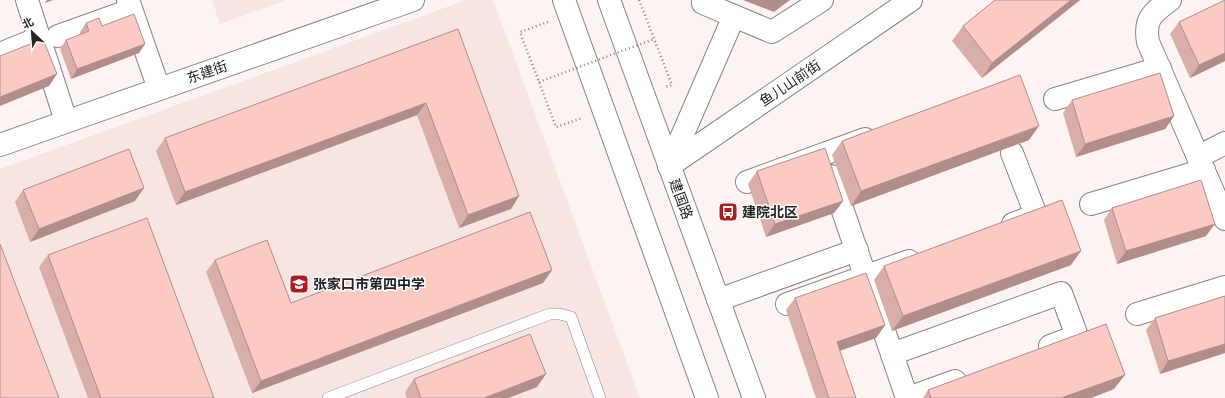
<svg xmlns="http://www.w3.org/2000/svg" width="1225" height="398" font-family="Ubuntu,'Noto Sans SC',sans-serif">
  <rect width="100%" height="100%" fill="#fcf4f3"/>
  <g fill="#f6e5e3">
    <polygon points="212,0 287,0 220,24"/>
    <polygon points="466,0 493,0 640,398 0,398 0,169"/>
  </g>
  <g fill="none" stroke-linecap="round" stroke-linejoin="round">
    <defs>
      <polyline id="service" points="328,398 550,314 560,314 571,317 600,398"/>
      <g id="minor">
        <polyline points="27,0 66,121"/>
        <polyline points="128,0 159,89"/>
        <polyline points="703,0 703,3 772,32 822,0"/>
        <path d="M1170,0C1152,13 1144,19 1148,42L1225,219"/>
        <polyline points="58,36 131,10"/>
        <polyline points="0,54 39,38"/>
        <polyline points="1055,99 1160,68"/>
        <polyline points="1012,153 1036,215 1013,224"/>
        <polyline points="1198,157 1225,143"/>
        <polyline points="669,166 734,16"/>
        <polyline points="831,176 907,398"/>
        <polyline points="747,182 865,139"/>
        <polyline points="1091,204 1204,170"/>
        <polyline points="718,300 857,250"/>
        <polyline points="787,304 909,261"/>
        <polyline points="1137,314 1225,287"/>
        <polyline points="892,354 1061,293 1077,336 1050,346"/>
        <polyline points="908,398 955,381"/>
      </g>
      <g id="tertiary">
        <polyline points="0,145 413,0"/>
        <polyline points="669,166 911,0"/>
      </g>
      <g id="primary">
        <polyline points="564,0 707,398"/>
        <polyline points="609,0 754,398"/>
      </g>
    </defs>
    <use href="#service" stroke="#8a8382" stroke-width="12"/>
    <use href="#minor" stroke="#8a8382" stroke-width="24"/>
    <use href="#tertiary" stroke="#8a8382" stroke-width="24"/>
    <use href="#primary" stroke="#8a8382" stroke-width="24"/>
    <g stroke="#8a8484" stroke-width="2.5" stroke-dasharray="1 3" stroke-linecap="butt">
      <polyline points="639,0 672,85 665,87"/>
      <polyline points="548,22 520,32 556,127 582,118"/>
    </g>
    <use href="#service" stroke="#fff" stroke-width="11"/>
    <use href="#minor" stroke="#fff" stroke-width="22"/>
    <use href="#tertiary" stroke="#fff" stroke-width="22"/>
    <use href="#primary" stroke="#fff" stroke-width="22"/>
    <polyline stroke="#8a8484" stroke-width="2.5" stroke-dasharray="1 3" stroke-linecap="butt" points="539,82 654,39"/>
  </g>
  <g fill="#d9aea9">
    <polygon points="995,0 1080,0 982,78 952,41 963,26"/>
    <polygon points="1179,22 1225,61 1190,78 1170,34"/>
    <polygon points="86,23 102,26 145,44 139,53 71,79 60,49 66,40 80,35 80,32"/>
    <polygon points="458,29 519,196 511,209 459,228 417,115 176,205 156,151 165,138"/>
    <polygon points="1072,100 1174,116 1165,129 1076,157 1063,113"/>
    <polygon points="1029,140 851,206 832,155 842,141"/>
    <polygon points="757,171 843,201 834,213 766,237 748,184"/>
    <polygon points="23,190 135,201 30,242 15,202"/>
    <polygon points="1112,208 1206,236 1117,264 1104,220"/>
    <polygon points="48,255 214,398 88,398 39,267"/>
    <polygon points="215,260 291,303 552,270 543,283 252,393 206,272"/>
    <polygon points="1071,265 892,331 874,280 884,266"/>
    <polygon points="1225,296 1225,353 1160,374 1146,330 1155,318"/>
    <polygon points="795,298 885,325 876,338 839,351 856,398 816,398 786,310"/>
    <polygon points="414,379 537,387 508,398 407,398 405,392"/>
    <polygon points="1114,389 1091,398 923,398 928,390"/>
  </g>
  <g fill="#b08d8a">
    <polygon points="47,0 53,0 45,3"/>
    <polygon points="743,0 790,0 774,12"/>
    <polygon points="1071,0 1080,0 982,78 992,63"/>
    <polygon points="145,44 139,53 71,79 77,69"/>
    <polygon points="1225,53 1225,61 1190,78 1199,65"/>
    <polygon points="57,74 49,86 0,106 0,97"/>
    <polygon points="426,103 417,115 176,205 185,192"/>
    <polygon points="1174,116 1165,129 1076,157 1085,144"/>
    <polygon points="1039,126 1029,140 851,206 861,191"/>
    <polygon points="144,188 135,201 30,242 39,229"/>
    <polygon points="519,196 511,209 459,228 468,215"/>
    <polygon points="843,201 834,213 766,237 775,224"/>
    <polygon points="1215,224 1206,236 1117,264 1126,251"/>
    <polygon points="1081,251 1071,265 892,331 903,316"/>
    <polygon points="552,270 543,283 252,393 261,381"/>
    <polygon points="885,325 876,338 828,355 837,342"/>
    <polygon points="1225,344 1225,353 1160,374 1168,361"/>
    <polygon points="546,374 537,387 508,398 484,398"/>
    <polygon points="1125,375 1114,389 1091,398 1061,398"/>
  </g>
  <g fill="#fccac5" stroke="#b08d8a">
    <polygon points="995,0 1071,0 992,63 963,26"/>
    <polygon points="1225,0 1225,53 1199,65 1179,22"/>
    <polygon points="134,14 145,44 77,69 66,40 89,31 86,23 99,18 102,26"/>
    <polygon points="458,29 519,196 468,215 426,103 185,192 165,138"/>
    <polygon points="43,39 57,74 0,97 0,56"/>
    <polygon points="1160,73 1174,116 1085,144 1072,100"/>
    <polygon points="1020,75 1039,126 861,191 842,141"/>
    <polygon points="825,148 843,201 775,224 757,171"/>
    <polygon points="129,149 144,188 39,229 23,190"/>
    <polygon points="1201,180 1215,224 1126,251 1112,208"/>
    <polygon points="1062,200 1081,251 903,316 884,266"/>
    <polygon points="530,212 552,270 261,381 215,260 267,240 291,303"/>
    <polygon points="147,218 214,398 101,398 48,255"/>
    <polygon points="0,244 59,398 0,398"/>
    <polygon points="866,273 885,325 837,342 856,398 829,398 795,298"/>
    <polygon points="1225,296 1225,344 1168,361 1155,318"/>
    <polygon points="1106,324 1125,375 1061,398 931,398 928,390"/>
    <polygon points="530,334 546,374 484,398 421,398 414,379"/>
  </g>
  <defs>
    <symbol id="bus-square" viewBox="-11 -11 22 22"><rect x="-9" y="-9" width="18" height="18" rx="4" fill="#ae1b23" stroke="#fff"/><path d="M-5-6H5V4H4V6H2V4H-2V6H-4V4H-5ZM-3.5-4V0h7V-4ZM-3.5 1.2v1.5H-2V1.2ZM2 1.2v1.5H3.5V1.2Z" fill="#fff"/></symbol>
    <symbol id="school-square" viewBox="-11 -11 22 22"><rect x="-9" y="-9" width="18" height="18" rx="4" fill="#ae1b23" stroke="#fff"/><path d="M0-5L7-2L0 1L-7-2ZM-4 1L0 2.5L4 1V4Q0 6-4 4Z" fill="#fff"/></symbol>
  </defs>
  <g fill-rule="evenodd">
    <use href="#bus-square" x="717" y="201" width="22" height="22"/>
    <use href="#school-square" x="288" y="273" width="22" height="22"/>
  </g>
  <g text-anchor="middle" stroke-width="3" stroke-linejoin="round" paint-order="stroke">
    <g font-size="14" fill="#252222" stroke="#fff">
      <text transform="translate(207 72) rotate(-19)" y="5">东建街</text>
      <text transform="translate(790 83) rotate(-34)" y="5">鱼儿山前街</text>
      <text transform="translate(681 199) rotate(70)" y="5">建国路</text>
    </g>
    <g font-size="14" font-weight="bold" fill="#252222" stroke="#fff" text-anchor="start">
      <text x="742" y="217">建院北区</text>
      <text x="313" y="289">张家口市第四中学</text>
    </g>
  </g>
  <g transform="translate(32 32) rotate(334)" stroke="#ffffff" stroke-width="3" paint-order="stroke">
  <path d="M0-3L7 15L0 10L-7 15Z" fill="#252222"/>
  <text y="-6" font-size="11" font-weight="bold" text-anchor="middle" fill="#252222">北</text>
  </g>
</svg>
